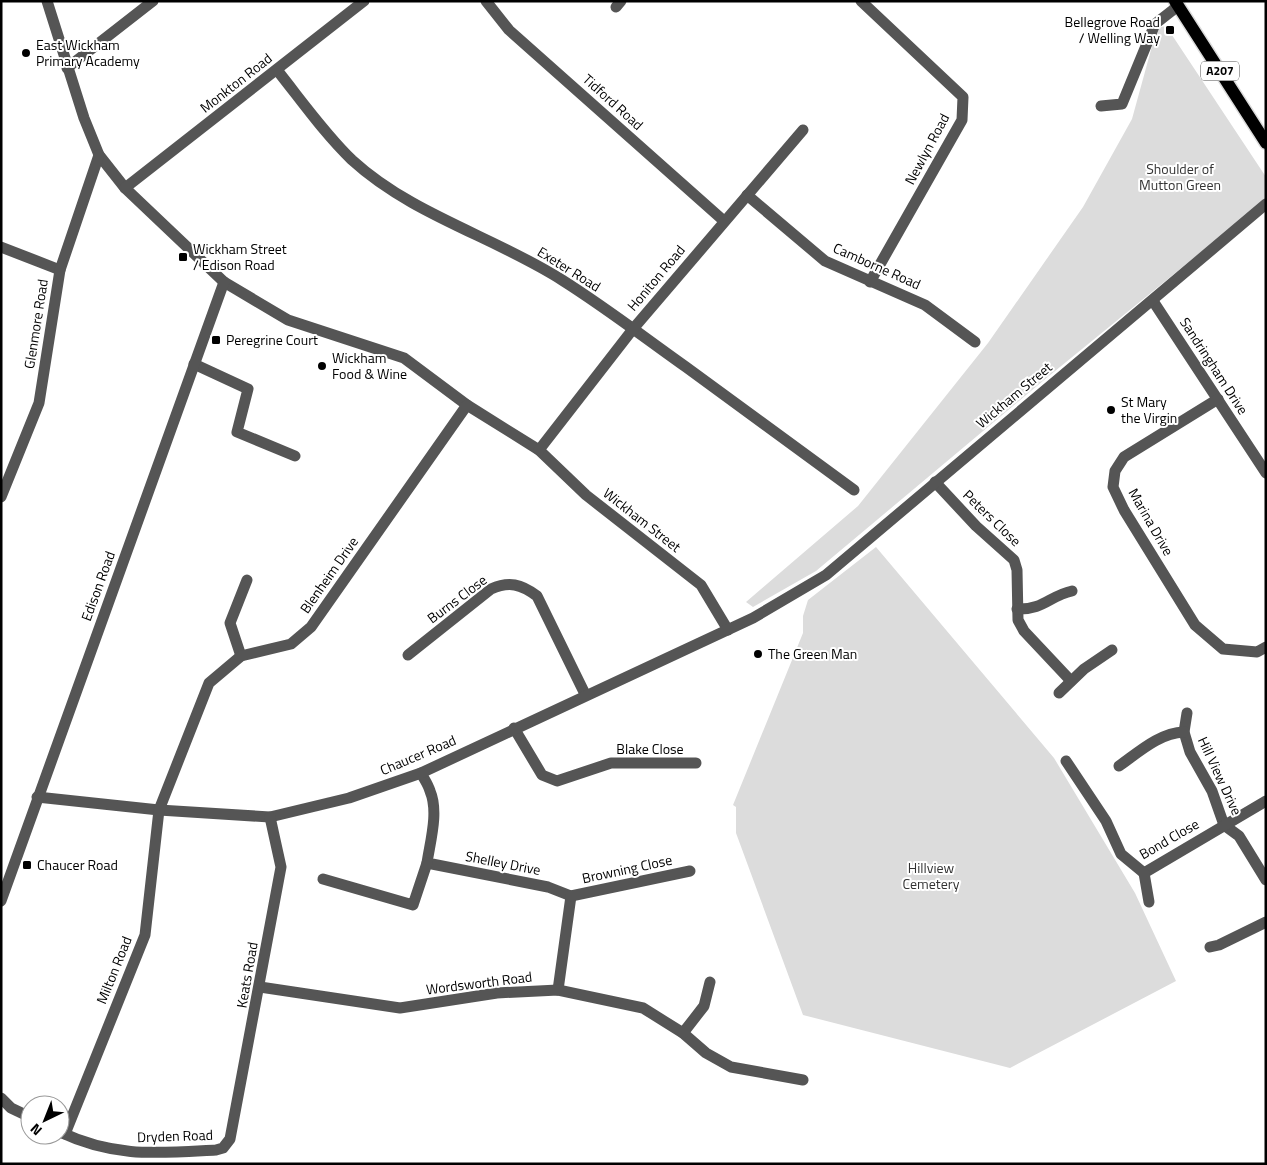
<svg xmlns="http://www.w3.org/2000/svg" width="1267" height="1165" font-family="'Titillium Web',sans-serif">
  <rect width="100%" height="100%" fill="#fff"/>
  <g fill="#dcdcdc">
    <polygon points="1166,26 1266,177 1266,199 1044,380 816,571 753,607 746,602 858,506 988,343 1083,207 1132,119 1157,28"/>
    <polygon points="876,547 1054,758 1135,893 1176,981 1010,1068 803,1015 736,833 736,807 733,805 803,633 803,616 808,600"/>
  </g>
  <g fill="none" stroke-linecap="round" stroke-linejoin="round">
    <defs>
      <polyline id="major" points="1175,1 1266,143"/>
    </defs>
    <use href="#major" stroke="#dbdbdb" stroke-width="15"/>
    <g stroke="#555" stroke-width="11">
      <polyline points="47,1 84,118 99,155 125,188 224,282 288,320 404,358 467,405 539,450 586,495 701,585 728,630"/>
      <polyline points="486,1 509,30 724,221"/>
      <polyline points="861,1 963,97 962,120 870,282"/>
      <polyline points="616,7 621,1"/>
      <polyline points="67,68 153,1"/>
      <path d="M277,70C301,100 324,133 352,160C412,215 495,237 562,280C605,307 645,338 686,367C742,408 798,449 854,490"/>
      <polyline points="1101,106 1122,104 1155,24 1178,6"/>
      <polyline points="125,188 364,1"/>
      <polyline points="747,195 825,261 925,305 975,342"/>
      <polyline points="1,247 60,270"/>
      <polyline points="1153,301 1266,473"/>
      <polyline points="194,364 248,389 237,432 295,456"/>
      <polyline points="1218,399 1124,457 1115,471 1113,487 1124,510 1195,625 1223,649 1257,652 1266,647"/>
      <polyline points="539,450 633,329 803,130"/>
      <polyline points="935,482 976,526 1014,560 1017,570 1018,620 1024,631 1071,681"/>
      <polyline points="1,497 39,403 60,270 99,155"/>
      <path d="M1017,609C1044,610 1049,596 1072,591"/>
      <path d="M408,655L491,589C509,581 521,584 537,596L585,694"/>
      <polyline points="241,656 230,623 247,580"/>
      <polyline points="1059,693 1084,669 1112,650"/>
      <polyline points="1187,713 1184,732 1190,752 1212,791 1224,825 1239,836 1266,880"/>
      <polyline points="514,728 542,775 557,781 611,763 696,763"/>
      <polyline points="1066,761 1106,821 1121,854 1144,873 1266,801"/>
      <path d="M1119,766C1139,752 1159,733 1184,732"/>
      <path d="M421,773C424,779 428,784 430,791C439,812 430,842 427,863L548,887L571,896L558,990"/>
      <polyline points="37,797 159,810 270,817 349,798 421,773 753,618 826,575 1266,204"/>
      <polyline points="1144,873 1149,902"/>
      <polyline points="323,879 413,905 427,863"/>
      <polyline points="571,896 690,871"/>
      <polyline points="1,901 224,282"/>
      <polyline points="1210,947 1219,945 1266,922"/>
      <polyline points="260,987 400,1008 497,993 558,990 643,1008 683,1033 706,1053 731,1067 803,1080"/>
      <polyline points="683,1033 704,1006 710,982"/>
      <polyline points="1,1098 11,1108 30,1117"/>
      <path d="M60,1132C115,1158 158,1153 216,1150L223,1148L230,1139L281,867L270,817"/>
      <polyline points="65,1134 145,935 159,810 209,683 241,656 291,644 311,627 467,405"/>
    </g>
    <use href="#major" stroke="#000" stroke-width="12"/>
  </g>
  <g fill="#000" stroke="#fff" stroke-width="2">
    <rect x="1165" y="25" width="10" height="10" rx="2.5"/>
    <circle cx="26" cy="53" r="5"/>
    <rect x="178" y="252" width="10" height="10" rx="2.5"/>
    <rect x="211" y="335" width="10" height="10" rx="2.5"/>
    <circle cx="322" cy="366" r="5"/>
    <circle cx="1111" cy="410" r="5"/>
    <circle cx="758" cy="654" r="5"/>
    <rect x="22" y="860" width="10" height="10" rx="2.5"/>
  </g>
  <g text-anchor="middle" stroke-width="4" stroke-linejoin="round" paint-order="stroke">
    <rect fill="#fff" stroke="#4c4c4c" stroke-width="1" x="1201" y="61.5" width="38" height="19" rx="4"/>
    <g font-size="12" font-weight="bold" fill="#000">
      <text x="1220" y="75">A207</text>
    </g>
    <g font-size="14" fill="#000" stroke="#fff" text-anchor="start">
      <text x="1160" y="27" text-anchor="end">Bellegrove Road<tspan x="1160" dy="16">/ Welling Way</tspan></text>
      <text x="36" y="50">East Wickham<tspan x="36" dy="16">Primary Academy</tspan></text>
      <text x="193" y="254">Wickham Street<tspan x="193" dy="16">/ Edison Road</tspan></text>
      <text x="226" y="345">Peregrine Court</text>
      <text x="332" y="363">Wickham<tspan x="332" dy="16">Food &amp; Wine</tspan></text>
      <text x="1121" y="407">St Mary<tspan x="1121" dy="16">the Virgin</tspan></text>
      <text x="768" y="659">The Green Man</text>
      <text x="37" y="870">Chaucer Road</text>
    </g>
    <g font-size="14" fill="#000" stroke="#fff">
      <text transform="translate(236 83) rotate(-38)" y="5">Monkton Road</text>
      <text transform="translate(613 102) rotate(42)" y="5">Tidford Road</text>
      <text transform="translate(927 149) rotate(-62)" y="5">Newlyn Road</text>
      <text transform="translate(877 266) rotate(24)" y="5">Camborne Road</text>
      <text transform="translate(569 269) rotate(32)" y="5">Exeter Road</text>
      <text transform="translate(656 278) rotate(-50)" y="5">Honiton Road</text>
      <text transform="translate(36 324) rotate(-81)" y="5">Glenmore Road</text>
      <text transform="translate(1214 366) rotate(57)" y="5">Sandringham Drive</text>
      <text transform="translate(1014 395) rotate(-40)" y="5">Wickham Street</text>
      <text transform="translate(992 518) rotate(44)" y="5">Peters Close</text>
      <text transform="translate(642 520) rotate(38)" y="5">Wickham Street</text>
      <text transform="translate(1151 522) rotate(60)" y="5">Marina Drive</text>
      <text transform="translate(329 575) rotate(-55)" y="5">Blenheim Drive</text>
      <text transform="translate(98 586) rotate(-70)" y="5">Edison Road</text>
      <text transform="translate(457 599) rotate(-37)" y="5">Burns Close</text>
      <text x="650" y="754">Blake Close</text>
      <text transform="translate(418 755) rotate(-23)" y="5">Chaucer Road</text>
      <text transform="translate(1220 776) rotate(65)" y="5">Hill View Drive</text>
      <text transform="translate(1169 839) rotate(-30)" y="5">Bond Close</text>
      <text transform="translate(503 863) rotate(11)" y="5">Shelley Drive</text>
      <text transform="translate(627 869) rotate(-12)" y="5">Browning Close</text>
      <text transform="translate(114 970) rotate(-68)" y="5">Milton Road</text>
      <text transform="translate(247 975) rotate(-80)" y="5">Keats Road</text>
      <text transform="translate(479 983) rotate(-7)" y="5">Wordsworth Road</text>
      <text transform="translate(175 1136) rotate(-2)" y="5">Dryden Road</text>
    </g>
    <g font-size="14" fill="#333" stroke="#fff">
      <text x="1180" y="174">Shoulder of<tspan x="1180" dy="16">Mutton Green</tspan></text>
      <text x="931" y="873">Hillview<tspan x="931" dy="16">Cemetery</tspan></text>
    </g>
  </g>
  <rect width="1267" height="1165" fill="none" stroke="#000000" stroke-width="5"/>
  <g transform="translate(45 1120) rotate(223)"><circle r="24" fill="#ffffff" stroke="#999999"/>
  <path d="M0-4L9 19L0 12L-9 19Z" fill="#000000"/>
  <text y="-8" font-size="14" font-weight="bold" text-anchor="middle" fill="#000000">N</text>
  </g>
</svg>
